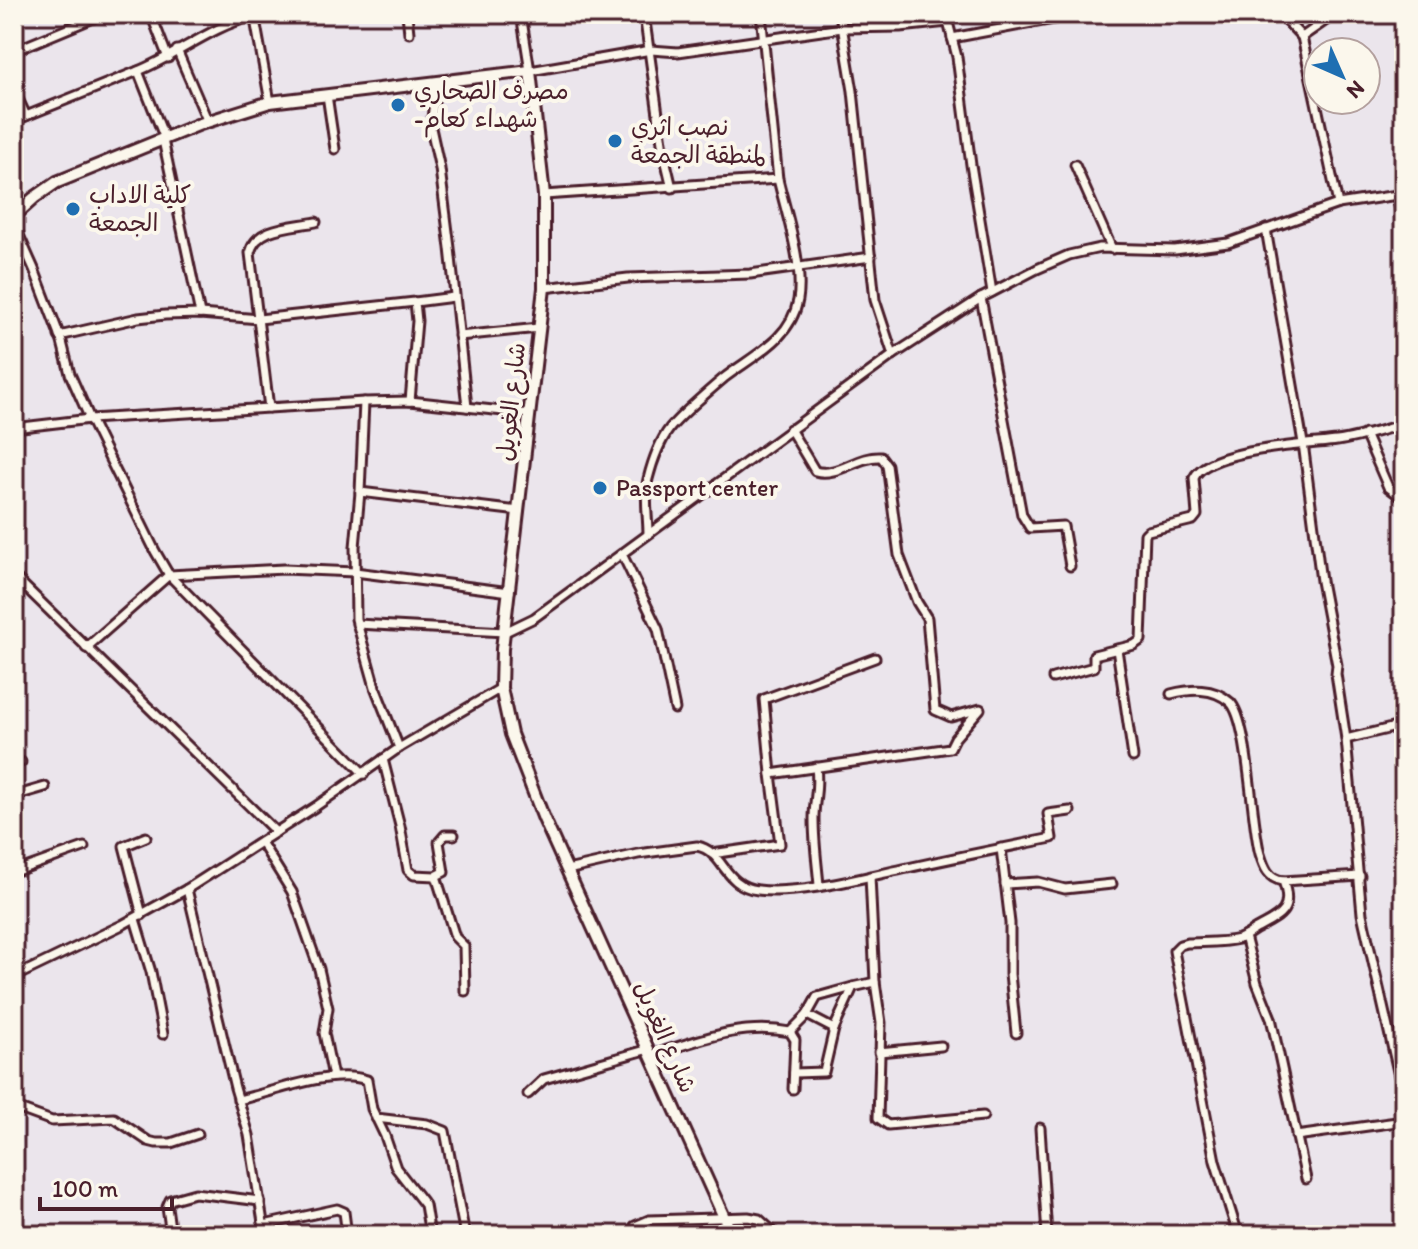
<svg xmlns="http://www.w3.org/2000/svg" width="1418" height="1249" font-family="Itim,'Playpen Sans Arabic',sans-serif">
  <rect width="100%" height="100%" fill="#ebe5ec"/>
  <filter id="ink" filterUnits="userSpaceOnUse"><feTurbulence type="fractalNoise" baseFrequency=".0125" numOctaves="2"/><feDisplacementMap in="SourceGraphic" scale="16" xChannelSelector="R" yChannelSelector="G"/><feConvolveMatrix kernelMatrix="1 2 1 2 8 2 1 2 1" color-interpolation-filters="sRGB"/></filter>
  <g filter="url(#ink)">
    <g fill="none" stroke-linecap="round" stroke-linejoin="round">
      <defs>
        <g id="street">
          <polyline points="151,14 168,58"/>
          <polyline points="254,14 270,102"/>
          <polyline points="407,14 409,33"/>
          <polyline points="521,14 530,71 651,50 678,52 842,28 900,27 948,22 957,57 971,165 992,292"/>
          <polyline points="644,14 663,150 672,188"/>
          <polyline points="840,14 853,91 875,300 893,355"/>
          <polyline points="1238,14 1246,18 1263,14"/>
          <polyline points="1280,14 1302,37 1338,204"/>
          <polyline points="1302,37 1335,14"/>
          <polyline points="952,38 1059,18"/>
          <polyline points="177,50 208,122"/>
          <polyline points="14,51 103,14"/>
          <path d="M138,71C178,55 211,26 254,16"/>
          <polyline points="436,83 431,128 440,169 450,248 467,407"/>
          <polyline points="14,90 26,116 138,71 165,139"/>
          <polyline points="327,95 335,149"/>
          <polyline points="14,121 26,116"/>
          <polyline points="163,140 200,314"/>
          <polyline points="1075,165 1112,249"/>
          <polyline points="544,195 778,179 761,14"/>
          <polyline points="1397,195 1404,231"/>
          <polyline points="14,224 34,269 62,342 70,374 90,419 155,551 169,575 364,774"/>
          <polyline points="1266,229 1303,443 1321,581 1337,665 1336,674 1346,739 1362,914 1404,1098"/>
          <polyline points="544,288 628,278 750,274 871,257"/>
          <polyline points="981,298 1022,515 1030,528 1063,526 1070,566"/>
          <polyline points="59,336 138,318 165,315 200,314 259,319 415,302"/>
          <polyline points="459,336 539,328"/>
          <polyline points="410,401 417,321 415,302 454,297"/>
          <polyline points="364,402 360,492 355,547 356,619 375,687 399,748"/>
          <path d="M269,408L250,253C256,226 293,227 316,222"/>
          <polyline points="14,428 90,419 364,402 410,401 530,414"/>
          <polyline points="1365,434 1388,487 1404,499"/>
          <polyline points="360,492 519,511"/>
          <path d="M648,534C648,517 644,495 648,479C652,463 660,441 670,428C681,415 711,389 724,378C752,356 791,340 798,300C804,266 786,213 778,179"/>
          <polyline points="622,554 658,629 675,709"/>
          <polyline points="14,576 276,832"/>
          <polyline points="357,624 505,632 534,618 893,355 981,298 1037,269 1069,255 1100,248 1175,250 1228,243 1338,204 1404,194"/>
          <polyline points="86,648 169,575 284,569 355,572 510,592"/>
          <polyline points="1117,649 1133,757"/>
          <path d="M1053,678L1094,667V655L1134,645L1141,640L1145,534L1148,531L1193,520L1197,515L1194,478C1207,449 1306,445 1337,441C1359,438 1382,430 1404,424"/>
          <path d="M1171,694C1191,689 1213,687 1230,702C1249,720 1251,823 1260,854C1264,867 1268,879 1283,881"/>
          <polyline points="1346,739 1404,725"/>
          <polyline points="383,759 400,826 408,870 414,875 436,876"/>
          <polyline points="14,763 21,762"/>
          <path d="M816,767C819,790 814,798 814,819C814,842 817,863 819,885"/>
          <polyline points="771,774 764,699 875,658"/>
          <polyline points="14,796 45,787"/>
          <polyline points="261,842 292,892 319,969 328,1008 324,1033 333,1077"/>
          <polyline points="1001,848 1010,923 1010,974 1016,1033"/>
          <path d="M712,854L780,844L771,774L950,748L955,738L980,709L951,717L935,710L927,618L917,602L899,555L887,465L881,457C858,455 837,478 815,471L790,429"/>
          <path d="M567,870L638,854L697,846C724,851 723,886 758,890C800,895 861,878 903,869C952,858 1002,848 1052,838L1048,814L1070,811"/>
          <polyline points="14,872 84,847"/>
          <polyline points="436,876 455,937 464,946 465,991"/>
          <polyline points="436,876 444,872 439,842 445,835 454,835"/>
          <polyline points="870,876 875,982 881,1023 878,1118 888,1125 983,1116"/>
          <polyline points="1005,884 1038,882 1065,889 1112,884"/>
          <polyline points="187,889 235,1088 249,1135 265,1235"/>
          <polyline points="142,915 124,846 146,837"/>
          <polyline points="135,919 151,972 163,1034"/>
          <polyline points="1245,936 1257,983 1271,1018 1306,1179"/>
          <polyline points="14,977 122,925 187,889 315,807 399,748 501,688"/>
          <polyline points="834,1029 807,1015 817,997 853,987"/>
          <polyline points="790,1032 807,1015"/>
          <polyline points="879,1052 941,1046"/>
          <path d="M652,1055C697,1041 742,1022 790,1032L795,1040L793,1089"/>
          <polyline points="794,1073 824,1072 834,1029 853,987 875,982"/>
          <polyline points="528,1094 544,1079 649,1049"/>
          <path d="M238,1100C275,1092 331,1068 367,1080L372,1109L385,1136L396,1168L425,1205L430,1235"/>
          <polyline points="14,1107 52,1121 114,1118 148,1141 156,1143 171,1143 198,1134"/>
          <polyline points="376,1118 427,1124 445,1131 465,1235"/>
          <polyline points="1040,1128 1047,1235"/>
          <polyline points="1296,1136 1404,1121"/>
          <polyline points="264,1225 337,1209 344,1212 347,1235"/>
          <path d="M1236,1228L1215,1161L1174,951L1180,945L1187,943C1204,942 1223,943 1239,939C1245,937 1251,932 1256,929C1280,916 1294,911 1283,881L1360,876"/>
          <polyline points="171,1235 167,1207 170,1200 195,1193 260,1201"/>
          <polyline points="635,1235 635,1226 649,1220 748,1217 759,1219 777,1235"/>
        </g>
        <polyline id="secondary" points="14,216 34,198 57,182 200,124 270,102 530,71 544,195 544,288 502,649 501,688 511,734 544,819 732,1235"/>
      </defs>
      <use href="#street" stroke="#4a1f2b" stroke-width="13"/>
      <use href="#secondary" stroke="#4a1f2b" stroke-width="16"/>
      <use href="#street" stroke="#fbf7ec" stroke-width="7"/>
      <use href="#secondary" stroke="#fbf7ec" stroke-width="10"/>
    </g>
  </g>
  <g fill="#1f6fb2" stroke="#fbf7ec" stroke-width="3">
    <circle cx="398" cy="105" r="8"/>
    <circle cx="615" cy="141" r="8"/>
    <circle cx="73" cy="209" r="8"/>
    <circle cx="600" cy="488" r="8"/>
  </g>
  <g text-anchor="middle" stroke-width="8" stroke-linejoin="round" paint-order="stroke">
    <g font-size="24" fill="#4a1f2b" stroke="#fbf7ec" text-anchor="start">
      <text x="414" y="99">مصرف الصحاري<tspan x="414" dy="28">-شهداء كعام</tspan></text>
      <text x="631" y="135">نصب اثري<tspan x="631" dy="28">لمنطقة الجمعة</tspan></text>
      <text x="89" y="203">كلية اﻻداب<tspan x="89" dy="28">الجمعة</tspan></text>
      <text x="616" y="496">Passport center</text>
    </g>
    <g font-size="24" fill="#4a1f2b" stroke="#fbf7ec">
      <text transform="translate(511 402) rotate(-84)" y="8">شارع الغويل</text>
      <text transform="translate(665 1037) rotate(66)" y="8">شارع الغويل</text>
    </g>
  </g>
  <rect width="1418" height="1249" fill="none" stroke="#fbf7ec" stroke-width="48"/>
  <rect x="24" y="24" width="1370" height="1201" fill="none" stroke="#4a1f2b" stroke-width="3" filter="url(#ink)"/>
  <g transform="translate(1342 76) rotate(135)"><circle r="38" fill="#fbf7ec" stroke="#b4a19f" stroke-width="2"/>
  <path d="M0-6L14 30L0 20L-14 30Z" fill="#1f6fb2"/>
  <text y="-12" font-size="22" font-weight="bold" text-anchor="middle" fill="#4a1f2b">N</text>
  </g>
  <path d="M40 1197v12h132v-12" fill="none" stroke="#4a1f2b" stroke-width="4"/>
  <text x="52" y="1197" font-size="24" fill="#4a1f2b" stroke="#fbf7ec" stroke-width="6" paint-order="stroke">100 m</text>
</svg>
